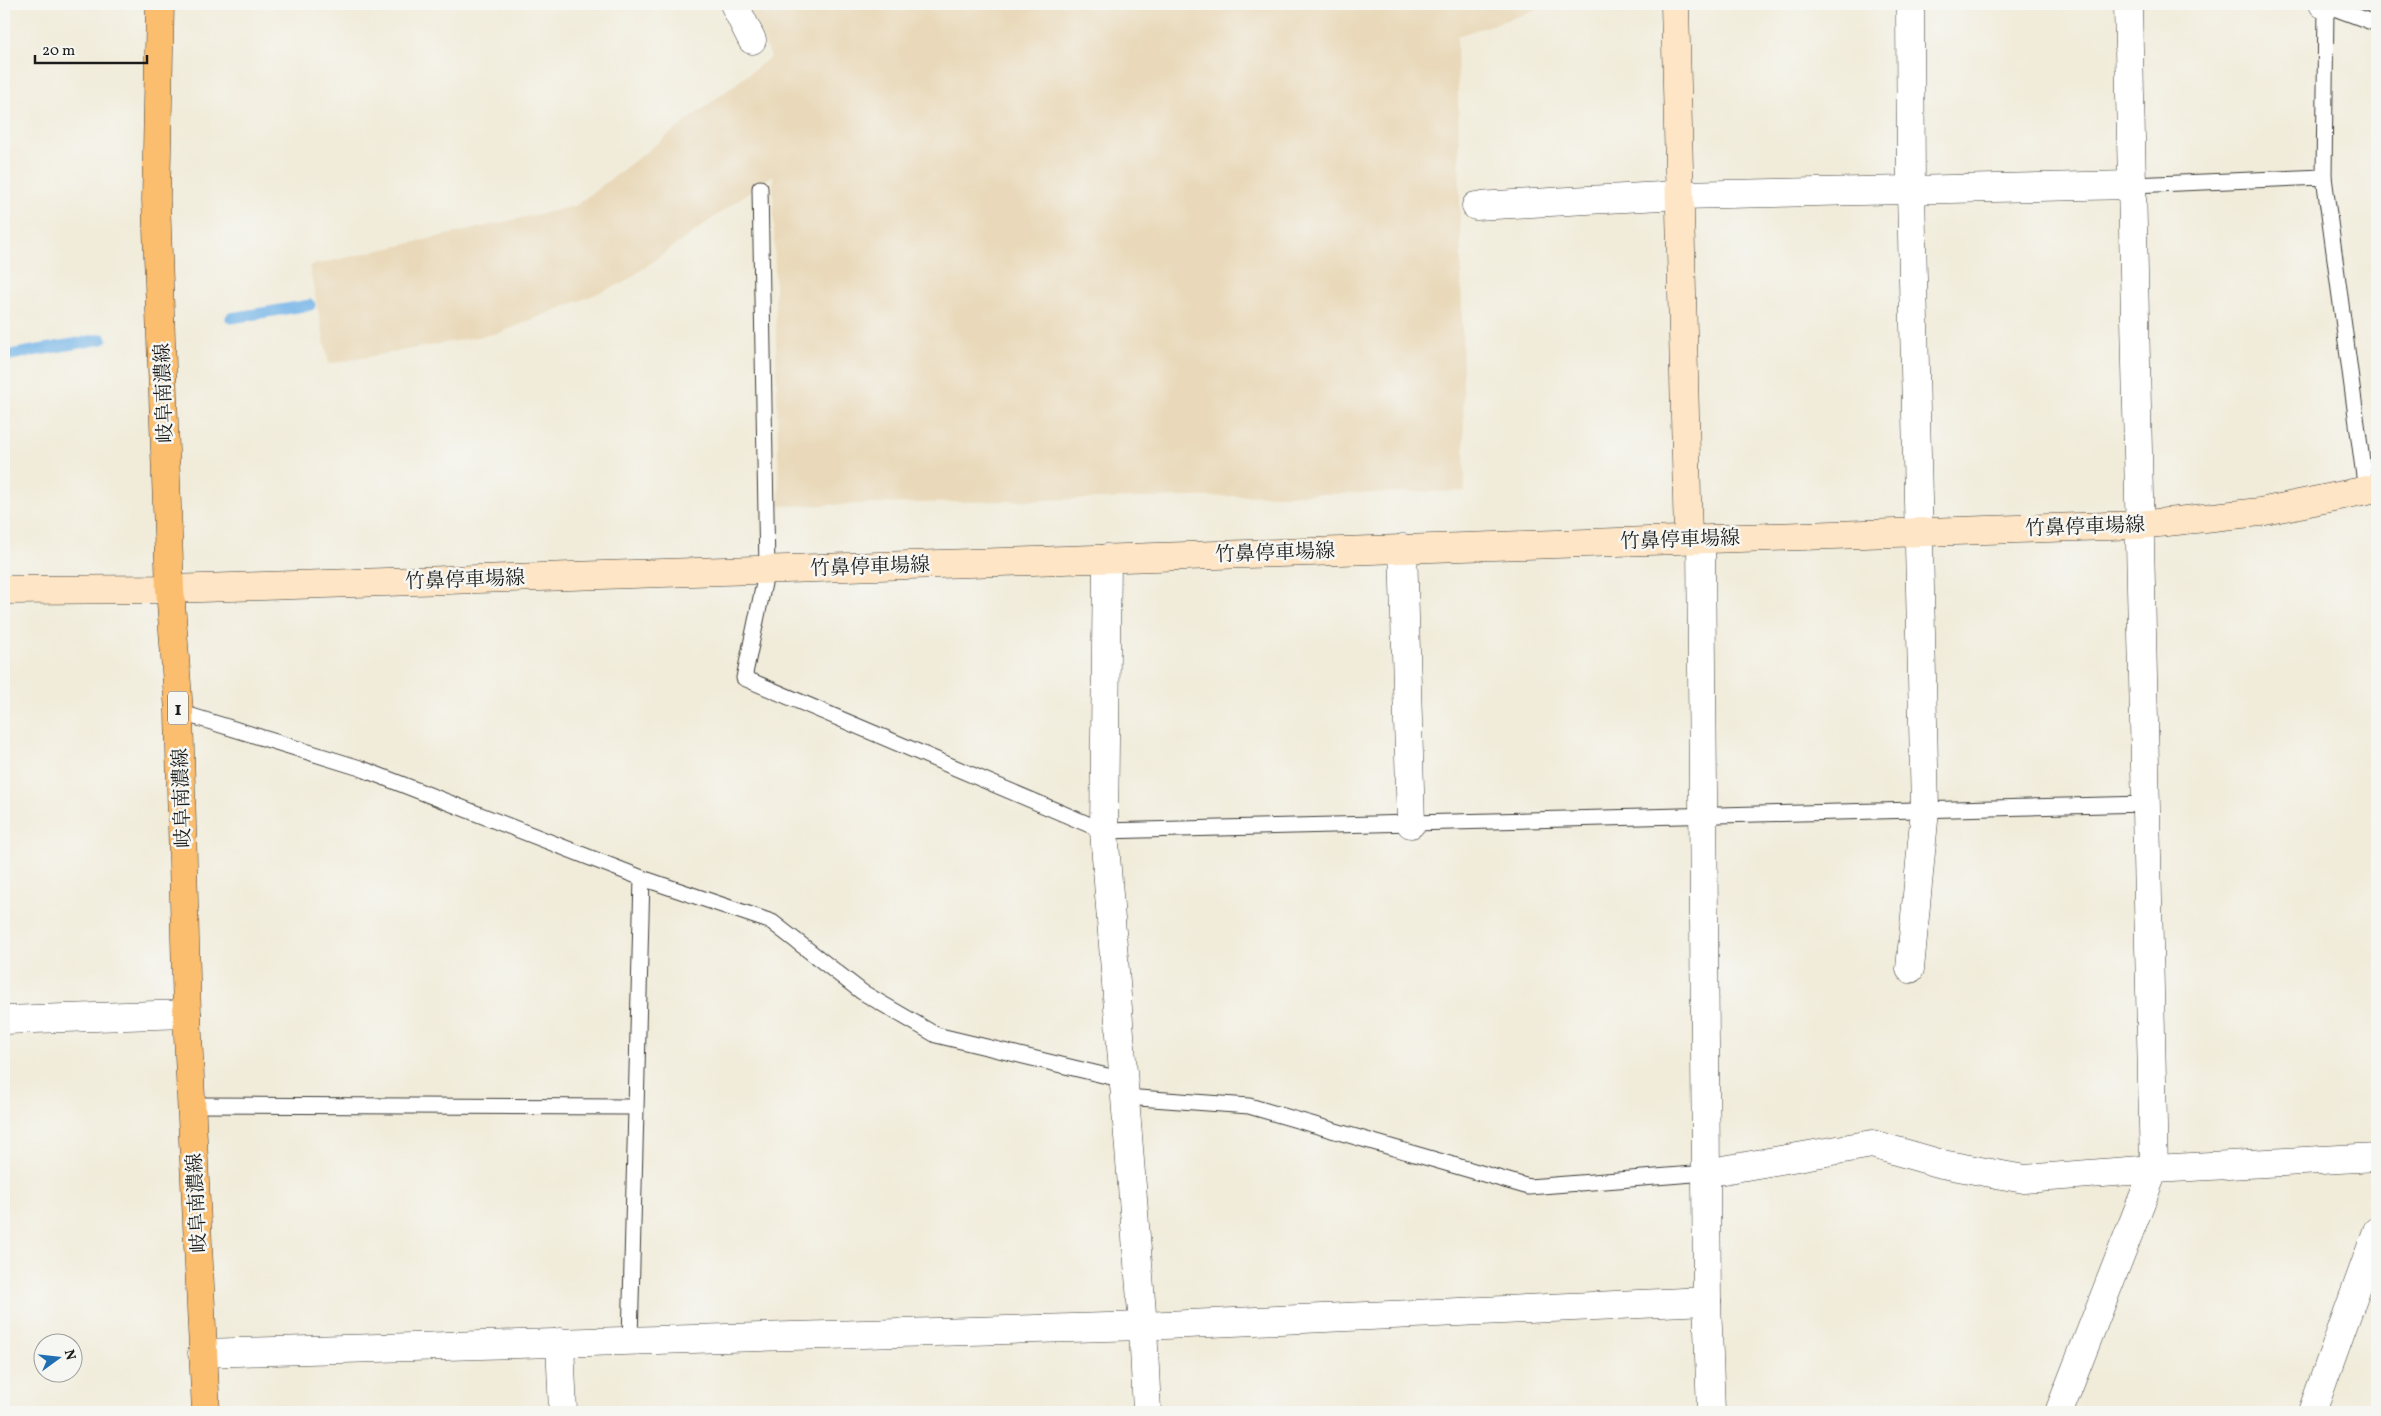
<svg xmlns="http://www.w3.org/2000/svg" width="2381" height="1416" font-family="Vollkorn,'Noto Serif JP',serif">
  <rect width="100%" height="100%" fill="#f6f6f2"/>
  <filter id="ink" filterUnits="userSpaceOnUse"><feTurbulence type="fractalNoise" baseFrequency=".02" numOctaves="2"/><feDisplacementMap in="SourceGraphic" scale="10" xChannelSelector="R" yChannelSelector="G"/><feConvolveMatrix kernelMatrix="1 2 1 2 8 2 1 2 1" color-interpolation-filters="sRGB"/></filter>
  <filter id="wash" filterUnits="userSpaceOnUse"><feTurbulence type="fractalNoise" baseFrequency=".0096" numOctaves="4" result="noise"/><feDisplacementMap in="SourceGraphic" scale="20" xChannelSelector="R" yChannelSelector="G"/><feGaussianBlur stdDeviation="1.12" result="paint"/><feColorMatrix in="noise" values="0 0 0 0 0 0 0 0 0 0 0 0 0 0 0 0 0 1.4 0 .05"/><feComposite in="paint" operator="in"/></filter>
  <g filter="url(#wash)">
    <rect width="100%" height="100%" fill="#f1ecda"/>
    <polygon fill="#e9d9ba" points="745,4 1556,4 1457,36 1465,491 779,506 773,175 623,283 499,333 329,364 309,266 575,206 771,57"/>
    <g fill="none" stroke-linecap="round" stroke-linejoin="round">
      <g stroke="#73b4e7" stroke-width="11">
        <polyline points="231,318 310,305"/>
        <polyline points="4,356 102,339"/>
      </g>
    </g>
  </g>
  <g filter="url(#ink)">
    <g fill="none" stroke-linecap="round" stroke-linejoin="round">
      <defs>
        <g id="lane">
          <polyline points="2324,177 2326,5 2377,24"/>
          <polyline points="2132,185 2324,177 2366,491"/>
          <polyline points="760,188 767,569 744,678 1104,831 2146,804"/>
          <polyline points="179,712 360,768 642,878 772,922 862,992 936,1035 1124,1080"/>
          <polyline points="1125,1097 1249,1106 1529,1187 1706,1173"/>
          <polyline points="191,1105 635,1107"/>
          <polyline points="630,1340 642,878"/>
        </g>
        <g id="street">
          <polyline points="734,4 752,40"/>
          <polyline points="2323,4 2326,5"/>
          <polyline points="1476,206 1680,195 2132,185"/>
          <polyline points="1701,539 1707,1301 1711,1412"/>
          <polyline points="1403,548 1411,824"/>
          <polyline points="1107,558 1104,831 1143,1326 1147,1412"/>
          <polyline points="1910,969 1925,810 1911,191 1910,4"/>
          <polyline points="4,1020 187,1014"/>
          <polyline points="1706,1173 1872,1144 1942,1164 2024,1179 2154,1169 2377,1157"/>
          <polyline points="560,1342 563,1412"/>
          <polyline points="202,1353 1143,1326 1707,1301"/>
          <polyline points="2059,1412 2154,1169 2128,4"/>
          <polyline points="2312,1412 2377,1231"/>
        </g>
        <g id="secondary">
          <polyline points="1675,4 1688,539"/>
          <polyline points="4,590 170,589 2139,525 2260,512 2377,488"/>
        </g>
        <polyline id="primary" points="160,4 156,200 170,589 179,712 187,1014 206,1412"/>
      </defs>
      <use href="#lane" stroke="#3c3b38" stroke-width="17"/>
      <use href="#street" stroke="#3c3b38" stroke-width="29"/>
      <use href="#secondary" stroke="#3c3b38" stroke-width="29"/>
      <use href="#primary" stroke="#3c3b38" stroke-width="29"/>
      <use href="#lane" stroke="#fff" stroke-width="15"/>
      <use href="#street" stroke="#fff" stroke-width="28"/>
      <use href="#secondary" stroke="#fde5c5" stroke-width="28"/>
      <use href="#primary" stroke="#fbbd6e" stroke-width="28"/>
    </g>
  </g>
  <g text-anchor="middle" stroke-width="5" stroke-linejoin="round" paint-order="stroke">
    <rect fill="#f6f6f2" stroke="#5d5d5c" stroke-width="1" x="168" y="691.5" width="20" height="33" rx="4"/>
    <g font-size="19" font-weight="bold" fill="#1c1c1c">
      <text x="178" y="715">1</text>
    </g>
    <g font-size="20" fill="#1c1c1c" stroke="#f6f6f2">
      <text transform="translate(163 393) rotate(-92)" y="7">岐阜南濃線</text>
      <text transform="translate(2085 526) rotate(-2)" y="7">竹鼻停車場線</text>
      <text transform="translate(1680 539) rotate(-2)" y="7">竹鼻停車場線</text>
      <text transform="translate(1275 552) rotate(-2)" y="7">竹鼻停車場線</text>
      <text transform="translate(870 566) rotate(-2)" y="7">竹鼻停車場線</text>
      <text transform="translate(465 579) rotate(-2)" y="7">竹鼻停車場線</text>
      <text transform="translate(181 798) rotate(-92)" y="7">岐阜南濃線</text>
      <text transform="translate(196 1203) rotate(-93)" y="7">岐阜南濃線</text>
    </g>
  </g>
  <rect width="2381" height="1416" fill="none" stroke="#f6f6f2" stroke-width="20"/>
  <g transform="translate(58 1358) rotate(75)"><circle r="24" fill="#f6f6f2" stroke="#9f9f9c"/>
  <path d="M0-4L9 19L0 12L-9 19Z" fill="#1f6fb2"/>
  <text y="-8" font-size="14" font-weight="bold" text-anchor="middle" fill="#1c1c1c">N</text>
  </g>
  <path d="M35 55v8h112v-8" fill="none" stroke="#1c1c1c" stroke-width="2.5"/>
  <text x="42" y="55" font-size="15" fill="#1c1c1c" stroke="#f6f6f2" stroke-width="4" paint-order="stroke">20 m</text>
</svg>
